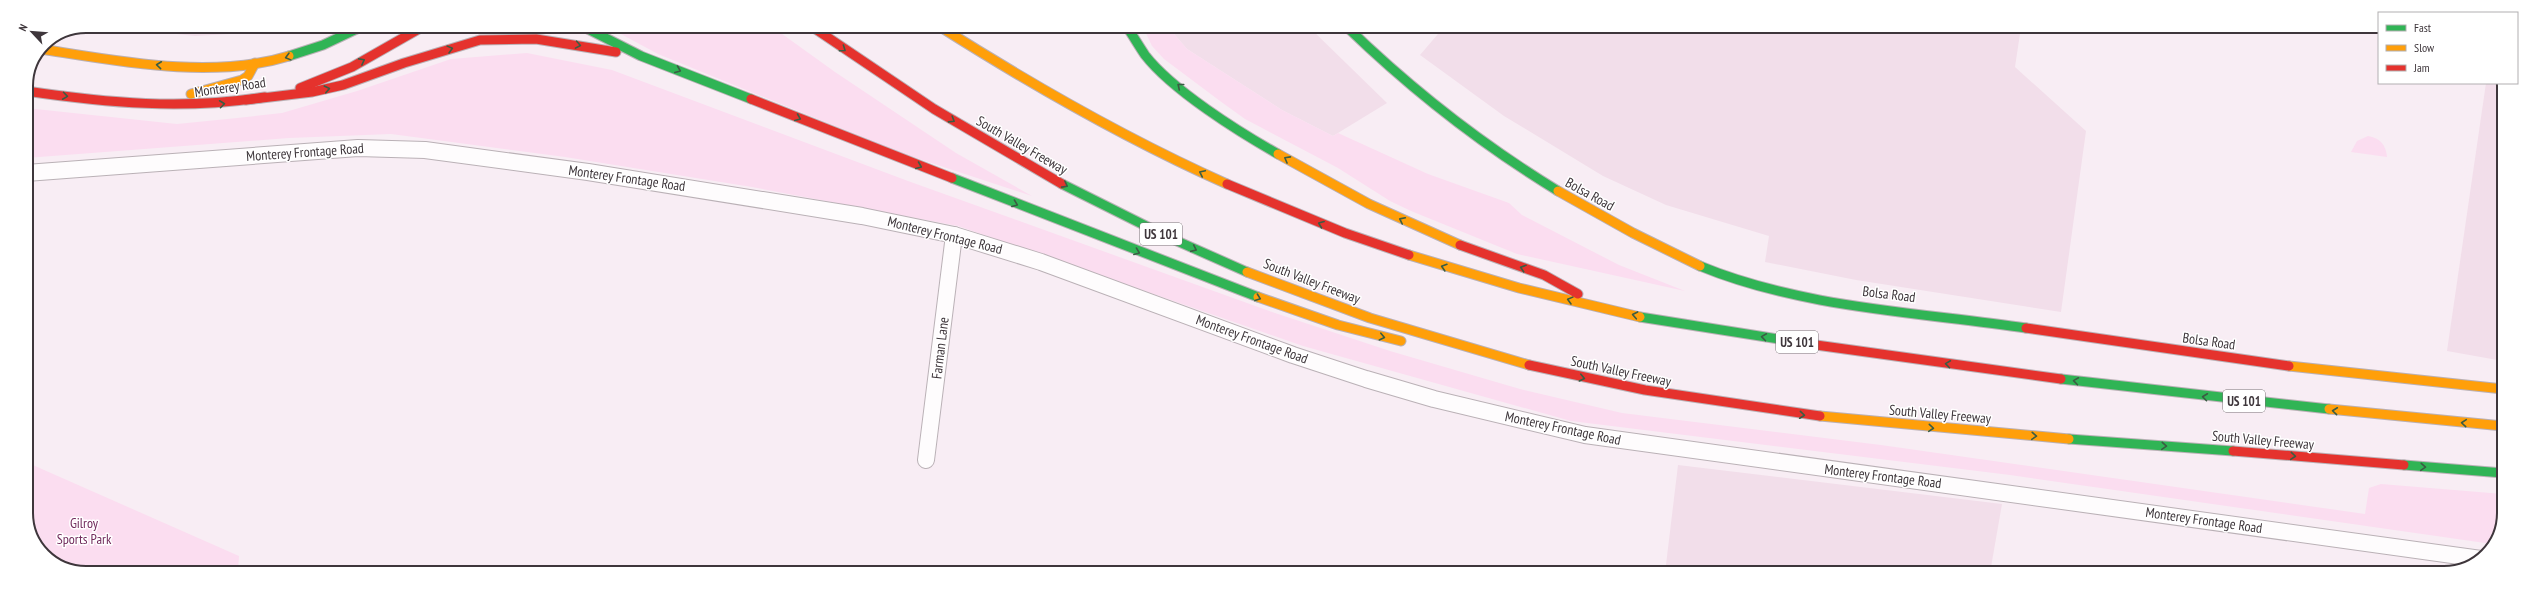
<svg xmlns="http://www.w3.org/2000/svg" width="2530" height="599" font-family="'PT Sans Narrow',sans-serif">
  <rect width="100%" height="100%" fill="#f8edf4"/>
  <g fill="#f2deea">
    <polygon points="102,26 276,26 230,34 195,36"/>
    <polygon points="1168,27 1309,27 1387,103 1333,136 1282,110 1187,49"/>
    <polygon points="1444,27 2021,27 2015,67 2086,131 2061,312 1856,280 1765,262 1769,236 1666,205 1603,176 1504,116 1420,55"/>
    <polygon points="2486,83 2504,83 2503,361 2447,351"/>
    <polygon points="1678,465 2002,504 1990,573 1665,573"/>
  </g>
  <g fill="#fbddf0">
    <polygon points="606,26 771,26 835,72 956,153 1032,196 901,153 658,54"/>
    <polygon points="1143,27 1168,27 1187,49 1282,110 1333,136 1338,133 1428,174 1509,203 1522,215 1619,265 1685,291 1517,254 1411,211 1390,201 1338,168 1245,119 1220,101 1164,59 1152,46"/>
    <polygon points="527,53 612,70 908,181 1275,313 1390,351 1520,389 1622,413 1881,445 2365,514 2369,488 2381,484 2503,494 2503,525 2492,544 2010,475 1571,421 1303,346 958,226 752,187 565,157 391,134 289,138 26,158 26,108 177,124 237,118 282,113 357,91 451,59"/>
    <path d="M2368,136C2380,138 2386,145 2387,157L2351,152L2357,141Z"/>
    <polygon points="26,462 239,556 238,572 74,572 41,553 26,520"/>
  </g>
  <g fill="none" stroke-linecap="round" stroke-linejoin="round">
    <defs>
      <g id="street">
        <polyline points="26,173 358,148 425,150 588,172 862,216 954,235 1041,262 1293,355 1366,379 1434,399 1585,435 2481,559"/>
        <polyline points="926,460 954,235"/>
      </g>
      <g id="fast">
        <polyline points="582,26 641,56 751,99"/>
        <path d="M1127,27C1133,36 1139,46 1145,55C1172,90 1239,132 1278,154"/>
        <path d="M1347,27C1412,90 1481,144 1558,191"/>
        <polyline points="289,56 323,45 363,26"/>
        <polyline points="952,178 1258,297"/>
        <polyline points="1062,184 1168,237 1247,272"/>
        <path d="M1700,266C1802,308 1917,312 2026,328"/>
        <polyline points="1640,317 1816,345"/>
        <polyline points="2061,379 2329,409"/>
        <polyline points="2069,439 2233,451"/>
        <polyline points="2404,465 2503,473"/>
      </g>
      <g id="slow">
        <path d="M939,26C1032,85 1126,139 1227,184"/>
        <path d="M41,49C118,61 212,80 289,56"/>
        <polyline points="191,94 242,80 248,76 255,63"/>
        <polyline points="1278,154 1369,204 1460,245"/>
        <polyline points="1558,191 1633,233 1700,266"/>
        <polyline points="1409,255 1519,288 1640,317"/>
        <polyline points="1247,272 1370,318 1529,365"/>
        <polyline points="1258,297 1338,325 1401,341"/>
        <polyline points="2289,366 2503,389"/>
        <polyline points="2329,409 2503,426"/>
        <polyline points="1820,416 2069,439"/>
      </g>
      <g id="jam">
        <polyline points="811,26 934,109 1062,184"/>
        <polyline points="300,88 352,67 424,26"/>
        <path d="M26,91C107,103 184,110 265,97"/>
        <polyline points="751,99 952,178"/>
        <polyline points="246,100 312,92 343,85 404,63 480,40 536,39 616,52"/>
        <polyline points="1227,184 1345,233 1409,255"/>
        <polyline points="1460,245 1544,275 1578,294"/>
        <polyline points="2026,328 2289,366"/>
        <polyline points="1816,345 2061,379"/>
        <polyline points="1529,365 1645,390 1820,416"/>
        <polyline points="2233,451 2404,465"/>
      </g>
    </defs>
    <use href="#street" stroke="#bab1b6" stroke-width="18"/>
    <use href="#fast" stroke="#bab1b6" stroke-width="11"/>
    <use href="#slow" stroke="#bab1b6" stroke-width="11"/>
    <use href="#jam" stroke="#bab1b6" stroke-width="11"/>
    <use href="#street" stroke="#fefcfd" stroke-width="16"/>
    <use href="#fast" stroke="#30b455" stroke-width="9"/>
    <use href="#slow" stroke="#ff9f0a" stroke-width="9"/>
    <use href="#jam" stroke="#e5322d" stroke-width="9"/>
  </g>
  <defs><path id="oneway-chevron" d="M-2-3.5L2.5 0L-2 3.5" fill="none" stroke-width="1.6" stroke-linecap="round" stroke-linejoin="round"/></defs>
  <g stroke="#3a5c43">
    <use href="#oneway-chevron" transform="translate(578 45) rotate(10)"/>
    <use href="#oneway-chevron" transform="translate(450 49) rotate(-15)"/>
    <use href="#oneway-chevron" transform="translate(843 49) rotate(35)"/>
    <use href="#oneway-chevron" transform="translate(288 57) rotate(165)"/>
    <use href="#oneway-chevron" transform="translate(362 61) rotate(-28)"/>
    <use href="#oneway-chevron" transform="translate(159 65) rotate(-174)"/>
    <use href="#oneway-chevron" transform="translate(678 70) rotate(22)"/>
    <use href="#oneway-chevron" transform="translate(1180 86) rotate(-141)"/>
    <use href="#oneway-chevron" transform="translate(327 89) rotate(-13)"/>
    <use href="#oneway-chevron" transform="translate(65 96) rotate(8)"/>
    <use href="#oneway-chevron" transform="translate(222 104) rotate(-7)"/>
    <use href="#oneway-chevron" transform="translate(798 118) rotate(22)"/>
    <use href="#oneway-chevron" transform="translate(952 120) rotate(32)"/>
    <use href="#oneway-chevron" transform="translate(1287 159) rotate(-151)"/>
    <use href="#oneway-chevron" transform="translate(919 166) rotate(22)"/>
    <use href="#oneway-chevron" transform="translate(1202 173) rotate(-155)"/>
    <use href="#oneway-chevron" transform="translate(1065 185) rotate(28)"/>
    <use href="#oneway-chevron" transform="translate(1015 204) rotate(21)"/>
    <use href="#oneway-chevron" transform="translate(1402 220) rotate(-154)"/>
    <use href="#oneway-chevron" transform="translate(1321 224) rotate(-159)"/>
    <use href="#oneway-chevron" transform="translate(1194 249) rotate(24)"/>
    <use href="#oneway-chevron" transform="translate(1137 252) rotate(21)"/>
    <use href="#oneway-chevron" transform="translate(1444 267) rotate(-163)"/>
    <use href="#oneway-chevron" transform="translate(1523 268) rotate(-162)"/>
    <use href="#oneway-chevron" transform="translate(1258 298) rotate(20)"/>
    <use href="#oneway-chevron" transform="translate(1570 300) rotate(-165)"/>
    <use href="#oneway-chevron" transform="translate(1635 315) rotate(-169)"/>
    <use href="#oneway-chevron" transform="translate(1382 337) rotate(13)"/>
    <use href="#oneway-chevron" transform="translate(1764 337) rotate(-172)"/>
    <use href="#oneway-chevron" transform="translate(1948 364) rotate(-172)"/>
    <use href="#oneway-chevron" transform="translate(1582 378) rotate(13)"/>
    <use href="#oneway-chevron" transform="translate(2076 381) rotate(-172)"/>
    <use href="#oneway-chevron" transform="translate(2205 397) rotate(-173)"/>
    <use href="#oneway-chevron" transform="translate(2335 411) rotate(-174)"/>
    <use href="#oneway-chevron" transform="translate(1802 415) rotate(6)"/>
    <use href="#oneway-chevron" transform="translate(2464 423) rotate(-175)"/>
    <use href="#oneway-chevron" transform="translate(1931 428) rotate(5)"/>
    <use href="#oneway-chevron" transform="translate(2034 436) rotate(4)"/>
    <use href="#oneway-chevron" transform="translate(2164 446) rotate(4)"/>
    <use href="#oneway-chevron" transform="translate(2293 456) rotate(5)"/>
    <use href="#oneway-chevron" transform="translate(2423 467) rotate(4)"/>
  </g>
  <g text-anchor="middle" stroke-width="3" stroke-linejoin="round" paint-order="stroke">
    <g fill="#fff" stroke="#787276" stroke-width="1">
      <rect x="1140" y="223" width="42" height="22" rx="3"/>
      <rect x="1776" y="331" width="42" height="22" rx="3"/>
      <rect x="2223" y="390" width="42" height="22" rx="3"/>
    </g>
    <g font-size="13" font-weight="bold" fill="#3e363b">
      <text x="1161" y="239">US 101</text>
      <text x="1797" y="347">US 101</text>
      <text x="2244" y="406">US 101</text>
    </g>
    <g font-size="14" fill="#3e363b" stroke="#fff">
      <text transform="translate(230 87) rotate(-8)" y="5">Monterey Road</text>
      <text transform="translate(1022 145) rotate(30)" y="5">South Valley Freeway</text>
      <text transform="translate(305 152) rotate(-4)" y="5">Monterey Frontage Road</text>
      <text transform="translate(627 178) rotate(8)" y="5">Monterey Frontage Road</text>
      <text transform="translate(1590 194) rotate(29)" y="5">Bolsa Road</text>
      <text transform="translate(945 235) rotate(14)" y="5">Monterey Frontage Road</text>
      <text transform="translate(1312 281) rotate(21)" y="5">South Valley Freeway</text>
      <text transform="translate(1889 294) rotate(7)" y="5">Bolsa Road</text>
      <text transform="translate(1252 339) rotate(20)" y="5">Monterey Frontage Road</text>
      <text transform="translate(2209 341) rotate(8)" y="5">Bolsa Road</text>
      <text transform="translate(940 348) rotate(-83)" y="5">Farman Lane</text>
      <text transform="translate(1621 371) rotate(12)" y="5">South Valley Freeway</text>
      <text transform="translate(1940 414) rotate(5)" y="5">South Valley Freeway</text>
      <text transform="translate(1563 428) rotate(12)" y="5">Monterey Frontage Road</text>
      <text transform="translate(2263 440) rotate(5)" y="5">South Valley Freeway</text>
      <text transform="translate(1883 476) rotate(7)" y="5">Monterey Frontage Road</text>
      <text transform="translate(2204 520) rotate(8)" y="5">Monterey Frontage Road</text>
    </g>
    <g font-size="14" fill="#712b5c" stroke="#fff">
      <text x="84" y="528">Gilroy<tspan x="84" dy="16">Sports Park</tspan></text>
    </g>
  </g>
  <path d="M0 0H2530V599H0ZM86 33H2444A53 53 0 0 1 2497 86V513A53 53 0 0 1 2444 566H86A53 53 0 0 1 33 513V86A53 53 0 0 1 86 33Z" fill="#fff" fill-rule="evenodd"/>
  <path fill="none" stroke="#3e363b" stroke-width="2" d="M86 33H2444A53 53 0 0 1 2497 86V513A53 53 0 0 1 2444 566H86A53 53 0 0 1 33 513V86A53 53 0 0 1 86 33Z"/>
  <rect x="2378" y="12" width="140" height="72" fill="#ffffff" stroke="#b2afb1"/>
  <rect x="2386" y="25" width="20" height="6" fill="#30b455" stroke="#b2afb1"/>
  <text x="2414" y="32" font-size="12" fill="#3e363b">Fast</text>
  <rect x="2386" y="45" width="20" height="6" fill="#ff9f0a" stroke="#b2afb1"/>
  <text x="2414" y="52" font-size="12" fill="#3e363b">Slow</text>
  <rect x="2386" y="65" width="20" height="6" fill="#e5322d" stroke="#b2afb1"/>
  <text x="2414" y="72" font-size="12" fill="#3e363b">Jam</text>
  <g transform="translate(32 32) rotate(296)" stroke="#ffffff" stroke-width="3" paint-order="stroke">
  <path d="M0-3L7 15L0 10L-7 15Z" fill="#3e363b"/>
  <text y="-6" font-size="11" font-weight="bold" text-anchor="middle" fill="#3e363b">N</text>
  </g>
</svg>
